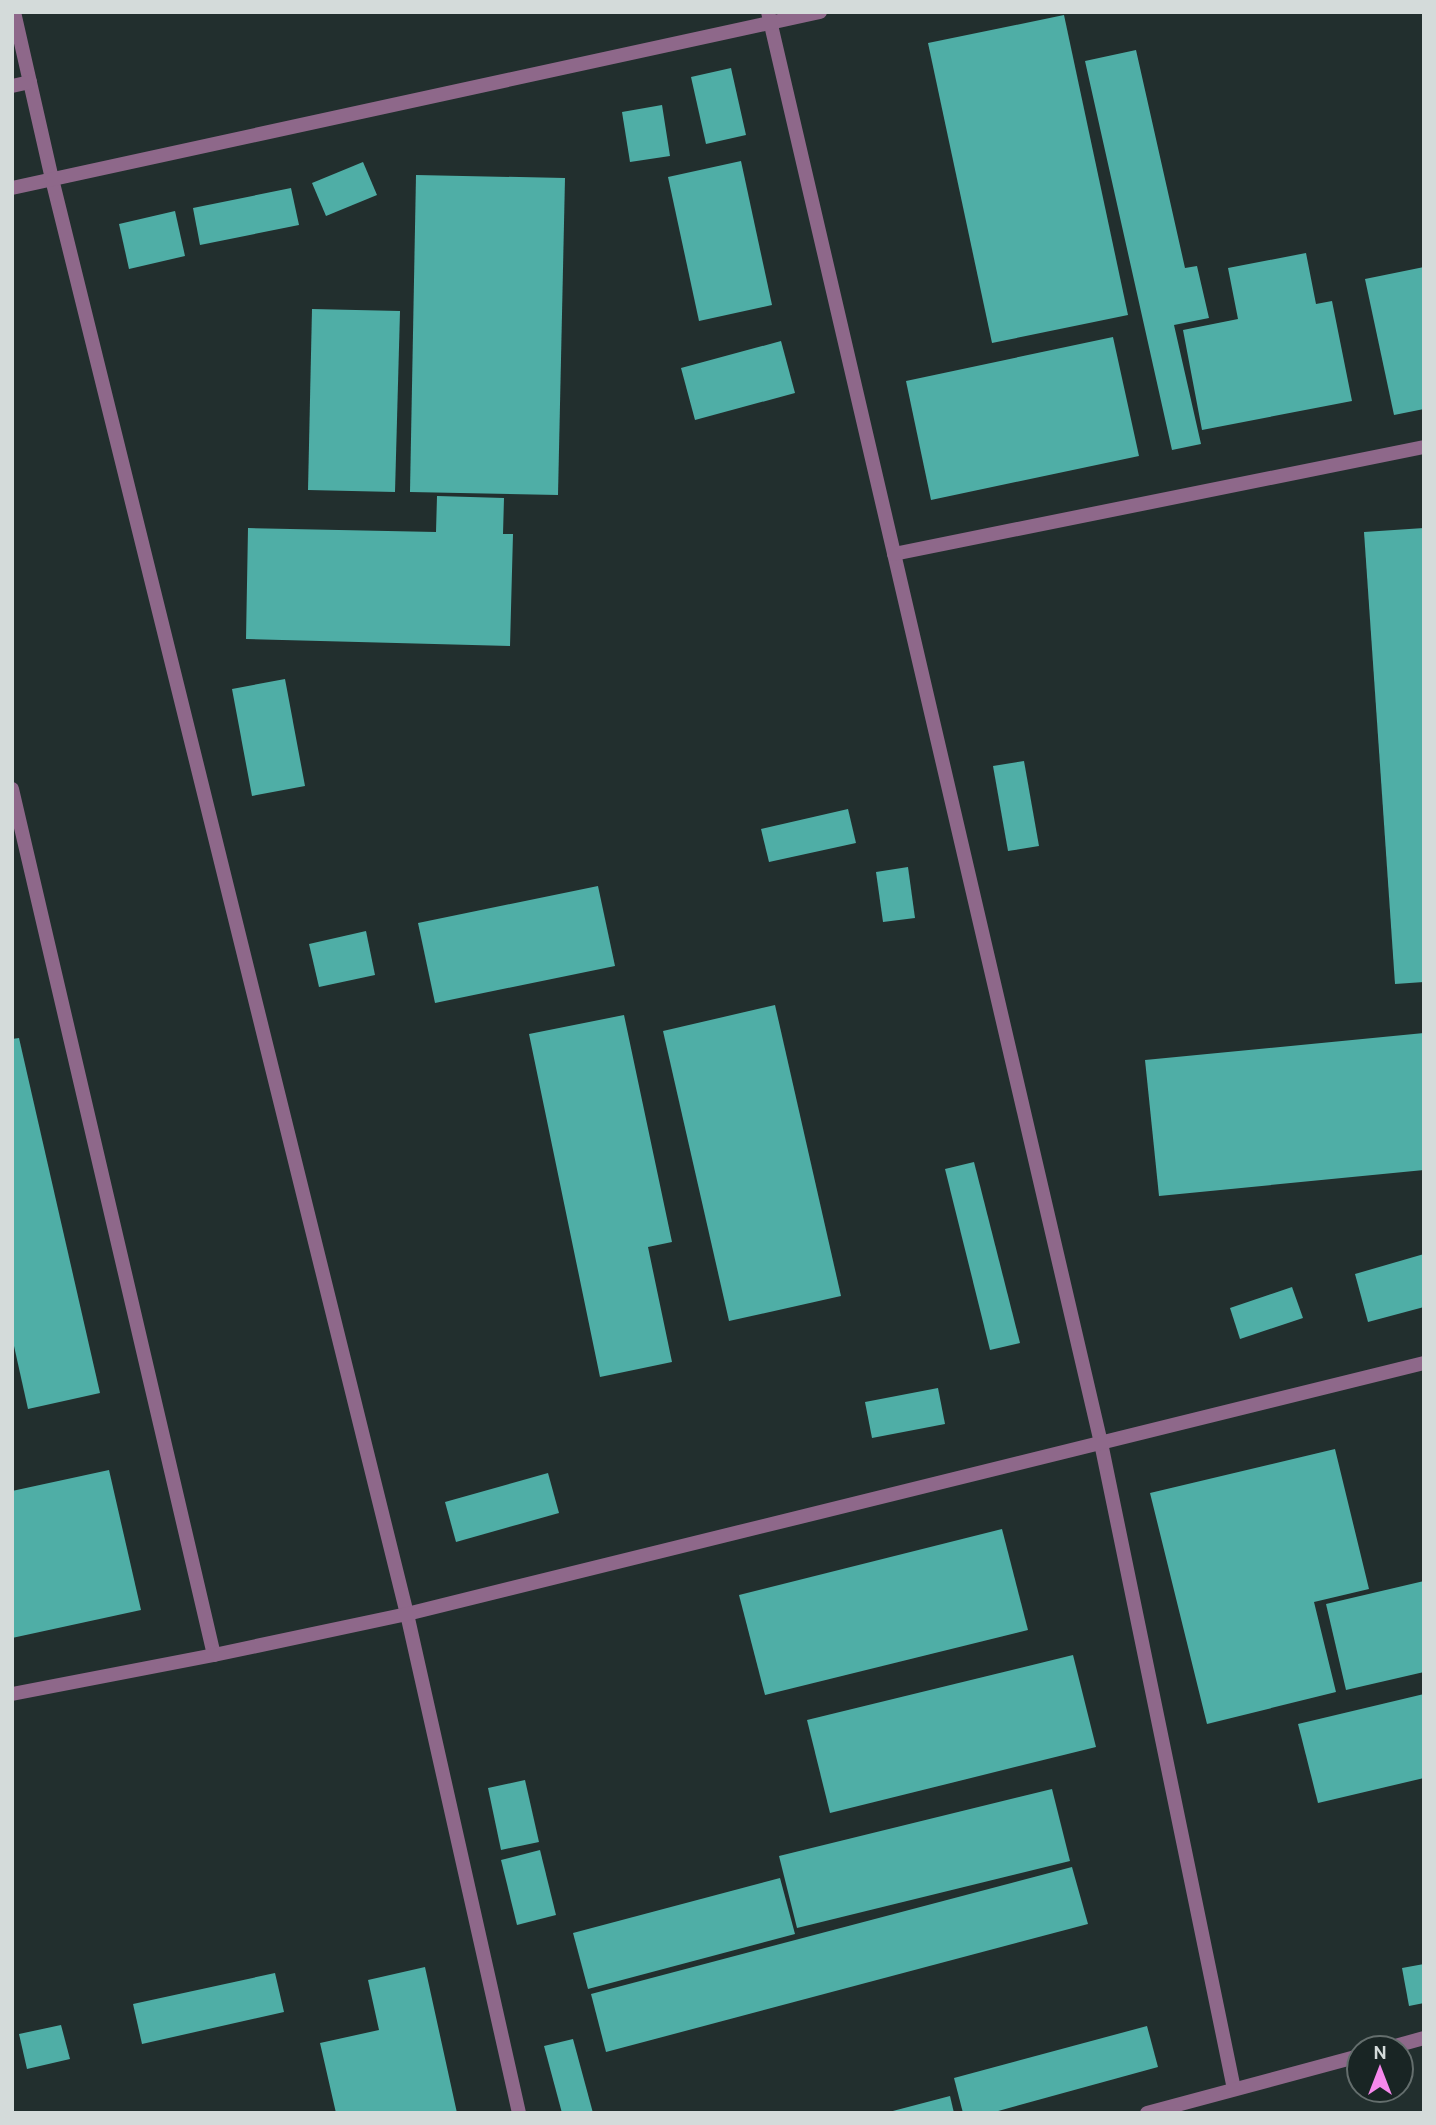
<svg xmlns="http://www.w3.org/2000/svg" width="1436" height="2125" font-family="Overpass,sans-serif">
  <rect width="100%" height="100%" fill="#222f2e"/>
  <g fill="#4faea6">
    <polygon points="1064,15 1128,315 992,343 928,43"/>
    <polygon points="1136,50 1185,268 1197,266 1209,318 1174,325 1201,444 1172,450 1085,61"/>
    <polygon points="731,68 746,135 706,144 691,77"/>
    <polygon points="662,105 670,156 630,162 622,112"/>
    <polygon points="741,161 772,305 699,321 668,177"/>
    <polygon points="363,162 377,195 326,216 312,183"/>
    <polygon points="416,175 565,178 558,495 410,492"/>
    <polygon points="291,188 299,225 200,245 193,208"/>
    <polygon points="175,211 185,256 129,269 119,224"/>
    <polygon points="1306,253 1316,304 1332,301 1352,401 1202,430 1183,330 1238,319 1228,268"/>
    <polygon points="1424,267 1424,409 1394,415 1365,279"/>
    <polygon points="312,309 400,311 395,492 308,490"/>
    <polygon points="1113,337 1139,456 931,500 906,381"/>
    <polygon points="781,341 795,393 695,420 681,368"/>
    <polygon points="437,496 504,498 503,534 513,534 510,646 246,639 248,528 436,532"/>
    <polygon points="1424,528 1424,982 1395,984 1364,532"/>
    <polygon points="285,679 305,786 252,796 232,689"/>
    <polygon points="1024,761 1039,846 1008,851 993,766"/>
    <polygon points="848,809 856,843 769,862 761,829"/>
    <polygon points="908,867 915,918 883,922 876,872"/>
    <polygon points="598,886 615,966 435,1003 418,923"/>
    <polygon points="366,931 375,975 319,987 309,944"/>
    <polygon points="775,1005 841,1296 729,1321 663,1031"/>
    <polygon points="624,1015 672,1242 648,1247 672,1362 600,1377 529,1034"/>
    <polygon points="1424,1033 1424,1170 1159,1196 1145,1060"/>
    <polygon points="19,1038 100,1393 28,1409 12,1337 12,1039"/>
    <polygon points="974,1162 1020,1343 990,1350 945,1169"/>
    <polygon points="1424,1254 1424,1307 1368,1322 1355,1274"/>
    <polygon points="1292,1287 1303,1318 1240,1339 1230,1308"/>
    <polygon points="938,1388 945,1424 872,1438 865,1402"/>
    <polygon points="1335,1449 1369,1589 1314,1602 1336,1692 1207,1724 1150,1493"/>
    <polygon points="109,1470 141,1610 12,1638 12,1491"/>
    <polygon points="548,1473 559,1513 456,1542 445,1502"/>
    <polygon points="1002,1529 1028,1630 765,1695 739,1595"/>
    <polygon points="1424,1581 1424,1672 1346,1690 1326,1604"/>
    <polygon points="1073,1655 1096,1747 830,1813 807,1720"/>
    <polygon points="1424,1694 1424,1778 1318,1803 1298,1724"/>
    <polygon points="525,1780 539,1842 501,1850 488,1788"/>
    <polygon points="1052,1789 1070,1861 797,1928 779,1856"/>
    <polygon points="540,1850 556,1915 517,1925 501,1860"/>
    <polygon points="1072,1867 1088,1924 606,2052 591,1994"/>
    <polygon points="780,1878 795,1934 588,1989 573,1933"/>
    <polygon points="1424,1964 1424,2003 1409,2006 1402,1968"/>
    <polygon points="425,1967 457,2113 336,2113 320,2043 379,2030 368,1980"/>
    <polygon points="275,1973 284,2012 142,2044 133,2004"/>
    <polygon points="61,2025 70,2059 27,2069 19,2034"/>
    <polygon points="1147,2026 1158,2067 991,2113 963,2113 954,2078"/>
    <polygon points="573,2039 593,2113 562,2113 544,2046"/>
    <polygon points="950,2096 954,2113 889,2113 889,2112"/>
  </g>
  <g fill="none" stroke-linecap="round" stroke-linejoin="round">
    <g stroke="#8e688a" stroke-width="14">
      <polyline points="14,12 52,179"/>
      <polyline points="12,86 30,82"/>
    </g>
    <g stroke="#8e688a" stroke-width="14">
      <polyline points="768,12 1101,1443 1234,2089"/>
      <polyline points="52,179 407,1614 519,2113"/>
      <polyline points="12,188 820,12"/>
      <polyline points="894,554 1424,447"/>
      <polyline points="12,789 214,1655"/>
      <polyline points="12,1694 214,1655 407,1614 1424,1363"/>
      <polyline points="1388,2048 1424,2038"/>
      <polyline points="1147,2113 1359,2056"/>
    </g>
  </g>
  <rect width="1436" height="2125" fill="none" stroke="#d4dbda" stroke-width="28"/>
  <g transform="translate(1380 2069)"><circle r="33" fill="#192524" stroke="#646e6d" stroke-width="2"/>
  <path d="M0-5L12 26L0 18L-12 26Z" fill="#f788ec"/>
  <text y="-10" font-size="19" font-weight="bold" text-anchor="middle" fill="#d4dbda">N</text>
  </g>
</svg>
